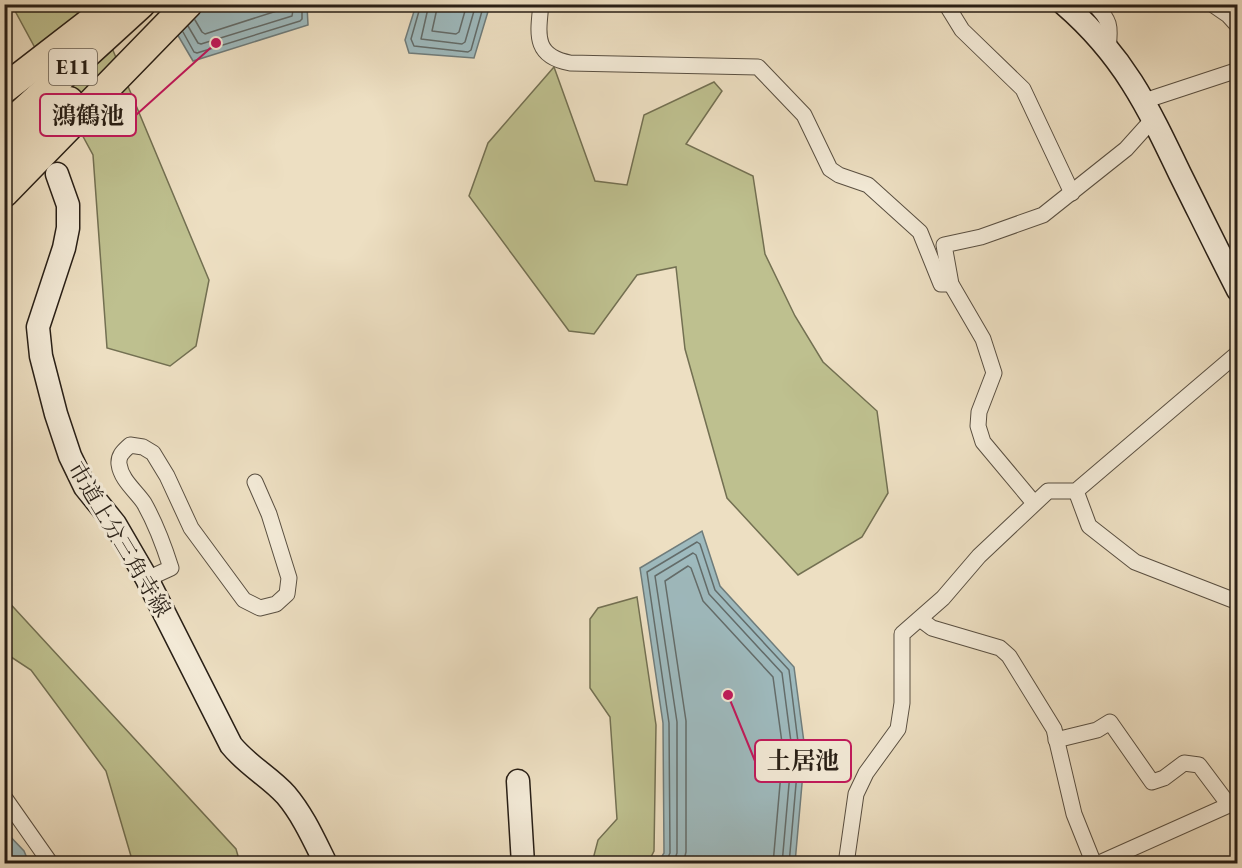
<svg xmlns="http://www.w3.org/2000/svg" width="1242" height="868" font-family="'EB Garamond','Noto Serif JP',serif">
  <rect width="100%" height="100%" fill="#eddfc2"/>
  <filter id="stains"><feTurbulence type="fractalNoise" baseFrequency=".00333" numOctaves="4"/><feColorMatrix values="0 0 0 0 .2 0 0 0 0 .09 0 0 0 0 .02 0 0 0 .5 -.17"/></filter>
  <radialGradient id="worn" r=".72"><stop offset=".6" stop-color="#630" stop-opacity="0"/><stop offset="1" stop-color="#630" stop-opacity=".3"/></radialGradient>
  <g fill="#bec08f" stroke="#737052" stroke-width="1.5">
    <polygon points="4,5 94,5 209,280 196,346 170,366 107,348 93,155 15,11 5,10"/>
    <polygon points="554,67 595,181 627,185 644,115 714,82 722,91 686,144 753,176 765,254 795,316 823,362 877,411 888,493 862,537 798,575 727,498 685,349 676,267 637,275 594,334 569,331 469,196 488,143"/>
    <polygon points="4,597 236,849 240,863 133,863 106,771 31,670 5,653"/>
    <polygon points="637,597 656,725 654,851 648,863 592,863 598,840 617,819 610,717 590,688 590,619 598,608"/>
  </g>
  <g fill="#9ebabe" stroke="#6f7c7b" stroke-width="1.5">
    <polygon points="160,5 307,5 308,25 193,61"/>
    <polygon points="416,5 490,5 474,58 409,53 405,40"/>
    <polygon points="702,531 720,586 794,667 805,750 795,863 658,863 664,853 663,723 640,568"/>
    <polygon points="5,831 24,851 29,863 5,863"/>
  </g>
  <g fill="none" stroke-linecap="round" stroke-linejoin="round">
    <g stroke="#636c6a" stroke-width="1.5">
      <polyline points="421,4 411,39 414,46 468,52 471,50 484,4"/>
      <polyline points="429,4 421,39 462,44 465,42 476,4"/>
      <polyline points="438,4 432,31 456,34 459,32 467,4"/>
      <polyline points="195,20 202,32 205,34 283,9 285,4"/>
      <polyline points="188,26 198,43 201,44 292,16 294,4"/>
      <polyline points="183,32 194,52 197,53 300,21 302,19 302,4"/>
      <polyline points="665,864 670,853 669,723 647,572 697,542 700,544 715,590 789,670 799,750 789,864"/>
      <polyline points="673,864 677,853 677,722 655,576 693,553 696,555 709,594 782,673 792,750 782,864"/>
      <polyline points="683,864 686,852 686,721 665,581 688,566 691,568 703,601 773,677 783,750 773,864"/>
    </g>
    <defs>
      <g id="street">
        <path d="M541,4C538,34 533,56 570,63L758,67L804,115L830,169L839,175L868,185L920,232L941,284H951"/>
        <polyline points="946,4 962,30 1023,89 1072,193"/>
        <path d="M1094,4C1110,20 1111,26 1108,48"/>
        <polyline points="1212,4 1228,15 1238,26"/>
        <polyline points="1144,101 1238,70"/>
        <polyline points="1076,491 1089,526 1135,562 1238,602"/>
        <polyline points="1034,503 983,442 978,426 979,412 994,373 983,339 951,284 944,245 981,237 1043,215 1126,149 1153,119"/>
        <path d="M147,579L171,568C164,546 156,524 144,503C136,491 121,480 119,464C118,455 124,451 130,445L143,447L153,453L167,476L191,528L244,600L260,608L276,604L287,594L289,578L269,514L255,482"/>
        <polyline points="920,619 932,628 1000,648 1009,656 1054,729 1074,814 1094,864"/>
        <polyline points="1056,740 1097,730 1110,722 1152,782 1164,778 1184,763 1199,765 1229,805"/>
        <polyline points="4,797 51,864"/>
        <polyline points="846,864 856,794 866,773 898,729 902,703 902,634 943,598 979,556 1048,491 1076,491 1238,353"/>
        <polyline points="1097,864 1238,801"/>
      </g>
      <g id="secondary">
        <path d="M1064,4C1123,55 1147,105 1180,174C1199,212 1218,251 1238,290"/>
        <path d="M57,174L68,205V228L64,248L38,327L41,356L56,414L70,456L85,487L115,524L147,579L231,745C248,766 270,777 286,795C303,815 314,840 326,864"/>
        <polyline points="518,781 523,864"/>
      </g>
      <g id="highway">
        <polyline points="4,89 114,4"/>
        <polyline points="4,129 141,4"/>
        <polyline points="4,160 69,101"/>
        <polyline points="4,193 188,4"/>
      </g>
    </defs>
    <use href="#street" stroke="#594f41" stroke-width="17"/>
    <use href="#secondary" stroke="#281f16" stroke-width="25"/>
    <use href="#highway" stroke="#281f16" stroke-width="31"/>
    <use href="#street" stroke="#f3ead7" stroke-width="15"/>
    <use href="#secondary" stroke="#f3ead7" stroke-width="22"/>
    <use href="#highway" stroke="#eddfc2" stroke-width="28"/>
  </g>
  <g text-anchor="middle" stroke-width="6" stroke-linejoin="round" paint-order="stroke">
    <rect fill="#f3ead7" stroke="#655c50" stroke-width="1.5" x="49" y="49" width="48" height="36" rx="4.5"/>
    <g font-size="21" font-weight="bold" fill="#281f16">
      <text x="73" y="74">E11</text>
    </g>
    <g font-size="22" fill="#281f16" stroke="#f3ead7">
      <text transform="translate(120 539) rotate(59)" y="8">市道上分三角寺線</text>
    </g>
  </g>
  <path fill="none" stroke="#c2185b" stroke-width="2" d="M216 43L136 115M728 695L755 761"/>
  <g fill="#c2185b" stroke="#f3ead7" stroke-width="2">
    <circle cx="216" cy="43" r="6"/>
    <circle cx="728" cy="695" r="6"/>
  </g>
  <g fill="#f3ead7" stroke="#c2185b" stroke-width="2">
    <rect x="40" y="94" width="96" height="42" rx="6"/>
    <rect x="755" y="740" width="96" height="42" rx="6"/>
  </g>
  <g font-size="24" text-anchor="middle" font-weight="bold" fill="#281f16">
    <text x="88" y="124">鴻鶴池</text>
    <text x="803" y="769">土居池</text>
  </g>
  <rect width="1242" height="868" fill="none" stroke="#eddfc2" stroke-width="24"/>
  <rect x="6" y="6" width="1230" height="856" fill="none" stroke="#281f16" stroke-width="3"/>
  <rect x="12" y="12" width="1218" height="844" fill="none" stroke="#281f16" stroke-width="1.5"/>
  <rect width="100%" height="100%" filter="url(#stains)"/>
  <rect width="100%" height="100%" fill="url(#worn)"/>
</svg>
